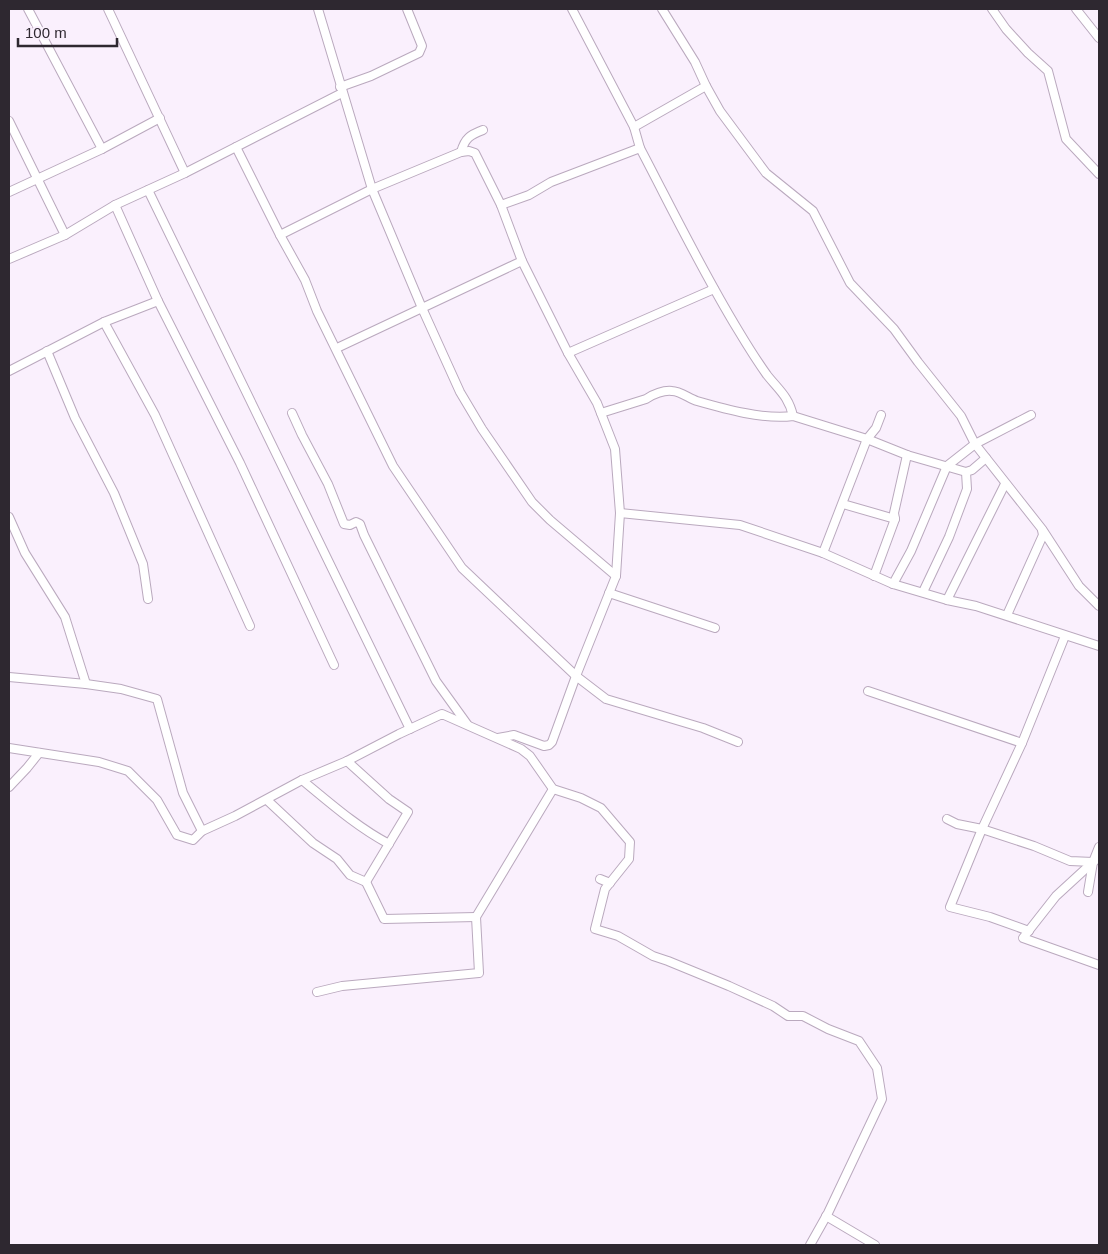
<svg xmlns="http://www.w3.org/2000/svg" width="1108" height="1254" font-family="Arial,sans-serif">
  <rect width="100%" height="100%" fill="#faf0fd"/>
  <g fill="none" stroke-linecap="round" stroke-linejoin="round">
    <defs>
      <g id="street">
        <polyline points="28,9 102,149"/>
        <polyline points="108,9 185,173"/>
        <polyline points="318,9 372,189 422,308 460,392 482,429 532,502 550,520 616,576 576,676 552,742 549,745 544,746 514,735 498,738"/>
        <path d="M572,9L634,127L640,148C672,209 702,271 738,330C747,345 757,361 767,375C779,390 789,397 793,416"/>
        <polyline points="662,9 695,62 706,86 720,111 766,173 813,211 850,283 894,329 918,362 961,416 975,444 1042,529 1079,586 1099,606"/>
        <polyline points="992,9 1006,29 1028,53 1048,71 1066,139 1099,174"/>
        <polyline points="1076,9 1099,38"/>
        <polyline points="340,87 371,76 419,53 422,46 407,9"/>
        <polyline points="9,121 65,235"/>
        <polyline points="634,127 706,86"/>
        <polyline points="236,147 280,235"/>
        <path d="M461,152C465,138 470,135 483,130"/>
        <polyline points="148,190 410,729"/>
        <polyline points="9,192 102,149 160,118"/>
        <polyline points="115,205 158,301 240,463 334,665"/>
        <polyline points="501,205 529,195 551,182 640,148"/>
        <polyline points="9,259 65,235 115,205 185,173 342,93"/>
        <polyline points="104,322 155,415 250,626"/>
        <polyline points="337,348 522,261"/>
        <polyline points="47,351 75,418 114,493 143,564 148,599"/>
        <polyline points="568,353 714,289"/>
        <polyline points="9,371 104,322 158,301"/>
        <polyline points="292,413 302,435 328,484 344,524 350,525 356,522 360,524 364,535 436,681 467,724"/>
        <path d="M601,413L646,399C653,394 664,390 672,391C680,391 690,399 697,401C725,409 764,420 793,416L867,439L907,455L966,472"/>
        <polyline points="843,504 895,519"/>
        <polyline points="620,513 740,525 823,553 893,584 947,600 976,606 1099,646"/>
        <polyline points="9,517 25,553 65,617 86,684"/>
        <polyline points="823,553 867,439 876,428 881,415"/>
        <polyline points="616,576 620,513 615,449 597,403 568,353 522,261 501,205 475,153 469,151 461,152 372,189 280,235 305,280 317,311 393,466 462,568 576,676 606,699 703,728 738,742"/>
        <polyline points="874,576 895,519 894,513 907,455"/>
        <polyline points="893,584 911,551 947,466 975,444 1031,415"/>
        <polyline points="923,592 949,537 967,489 966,472 972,470 986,458"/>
        <polyline points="609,593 715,628"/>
        <polyline points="947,600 1005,484"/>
        <polyline points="1007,615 1043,535 1042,530"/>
        <polyline points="9,677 86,684 121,689 157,699 183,793 202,831"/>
        <polyline points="868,691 1022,743"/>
        <polyline points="9,748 99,762 128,771 157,800 177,835 193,840 202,831 235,816 302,780 347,761 399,734 442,714 521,749 530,756 553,789 581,798 601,808 630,842 629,859 605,889 595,929 618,936 653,956 668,961 729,986 773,1006 788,1016 803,1016 828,1029 859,1041 877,1068 882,1099 828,1213 810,1245"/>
        <path d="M302,780C330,803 357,827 389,844"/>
        <polyline points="9,787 27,768 39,753"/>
        <polyline points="267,800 313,843 337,859 350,875 366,882 408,812 389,799 347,761"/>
        <polyline points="947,819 957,824 982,829 1034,846 1070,861 1093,862"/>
        <polyline points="1099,858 1093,862 1056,896 1023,938 1099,965"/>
        <polyline points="600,879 610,883"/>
        <polyline points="366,882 384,919 476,917"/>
        <polyline points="1088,892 1093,862 1099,847"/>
        <polyline points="1029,931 990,917 950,907 982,829 1022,743 1065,636"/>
        <polyline points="317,992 342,986 479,973 476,917 553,789"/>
        <polyline points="826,1216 875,1245"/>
      </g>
    </defs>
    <use href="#street" stroke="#baa9be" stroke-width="10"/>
    <use href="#street" stroke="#fff" stroke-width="8"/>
  </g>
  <rect width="1108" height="1254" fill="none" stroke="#2e2830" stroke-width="20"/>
  <path d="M18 38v8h99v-8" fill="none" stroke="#2e2830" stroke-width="2.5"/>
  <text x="25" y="38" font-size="15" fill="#2e2830" stroke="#faf0fd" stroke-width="4" paint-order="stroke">100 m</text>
</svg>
